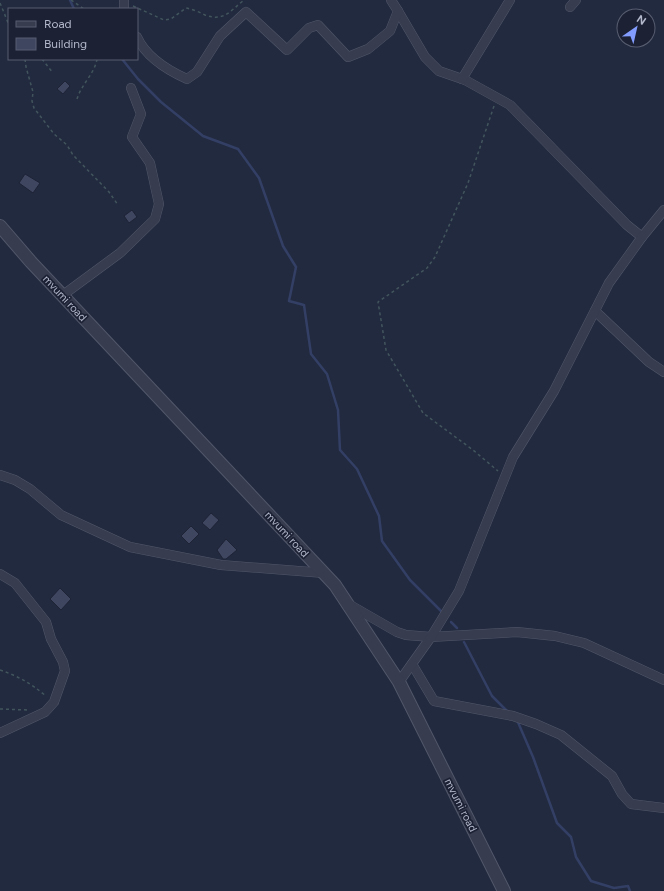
<svg xmlns="http://www.w3.org/2000/svg" width="664" height="891" font-family="Figtree,sans-serif">
  <rect width="100%" height="100%" fill="#222a3f"/>
  <g fill="none" stroke-linecap="round" stroke-linejoin="round">
    <g stroke="#333f65" stroke-width="2.5">
      <polyline points="70,0 74,9"/>
      <polyline points="122,59 138,79 161,102 203,136 238,149 259,178 283,246 296,267 289,301 304,305 311,354 327,374 338,410 340,450 357,469 379,516 382,541 410,580 442,612"/>
      <polyline points="451,622 457,628"/>
      <polyline points="464,642 492,696 509,713"/>
      <polyline points="517,720 533,757 557,823 571,837 576,857 591,881 614,888 628,886 630,891"/>
    </g>
  </g>
  <g fill="#3e4660" stroke="#1e2336">
    <polygon points="65,81 70,86 63,94 57,89"/>
    <polygon points="25,174 40,183 33,193 19,183"/>
    <polygon points="132,210 137,217 129,223 124,216"/>
    <polygon points="211,513 219,520 210,530 202,523"/>
    <polygon points="191,526 199,534 189,544 181,536"/>
    <polygon points="226,539 237,550 226,559 223,559 217,550"/>
    <polygon points="60,588 71,599 61,610 50,599"/>
  </g>
  <g fill="none" stroke-linecap="round" stroke-linejoin="round">
    <defs>
      <g id="minor">
        <polyline points="124,0 124,9"/>
        <polyline points="570,7 576,0"/>
        <polyline points="398,11 425,57 439,71 465,80 510,105 627,225 642,237"/>
        <path d="M137,37C146,57 167,70 187,79L197,72L220,36L246,12L287,50L309,28L318,25L348,57L368,49L390,31L398,11L391,0"/>
        <polyline points="462,79 510,0"/>
        <polyline points="63,295 120,253 155,219 159,204 150,163 132,137 141,114 131,88"/>
        <polyline points="595,311 649,362 664,372"/>
        <polyline points="0,475 15,480 30,489 61,515 130,547 221,565 324,573"/>
        <polyline points="0,574 15,583 46,622 51,639 63,662 65,671 54,702 45,712 0,733"/>
        <polyline points="350,605 397,632 406,635 431,637 517,632 555,636 584,643 664,680"/>
        <polyline points="412,664 434,701 513,716 536,724 561,735 612,776 622,794 631,804 664,808"/>
        <polyline points="399,682 431,637 459,591 513,457 554,391 609,283 642,237 664,210"/>
      </g>
      <polyline id="tertiary" points="0,226 31,262 335,585 399,682 504,891"/>
    </defs>
    <use href="#minor" stroke="#52576a" stroke-width="10"/>
    <use href="#tertiary" stroke="#52576a" stroke-width="14"/>
    <g stroke="#42555d" stroke-width="1.5" stroke-dasharray="3 3" stroke-linecap="butt">
      <polyline points="71,0 84,9"/>
      <polyline points="0,3 9,25"/>
      <path d="M133,6L164,20L171,19L186,8C192,9 199,12 205,15C224,22 230,11 244,0"/>
      <polyline points="25,59 26,67 33,92 32,101 34,108 54,134 67,145 73,155 109,192 118,205"/>
      <polyline points="42,59 53,73"/>
      <path d="M77,99C81,85 95,73 97,59"/>
      <polyline points="494,106 468,183 435,257 427,268 378,302 386,350 423,413 473,450 498,471"/>
      <path d="M0,670C20,677 30,683 46,696"/>
      <polyline points="0,709 28,710"/>
    </g>
    <use href="#minor" stroke="#373c4f" stroke-width="9"/>
    <use href="#tertiary" stroke="#373c4f" stroke-width="12"/>
  </g>
  <g text-anchor="middle" stroke-width="3.5" stroke-linejoin="round" paint-order="stroke">
    <g font-size="11" fill="#b3b8ca" stroke="#1c2134">
      <text transform="translate(65 298) rotate(47)" y="4">mvumi road</text>
      <text transform="translate(287 534) rotate(47)" y="4">mvumi road</text>
      <text transform="translate(461 805) rotate(63)" y="4">mvumi road</text>
    </g>
  </g>
  <rect x="8" y="8" width="130" height="52" fill="#1c2134" stroke="#585d70"/>
  <rect x="16" y="21" width="20" height="6" fill="#373c4f" stroke="#585d70"/>
  <text x="44" y="28" font-size="12" fill="#b3b8ca">Road</text>
  <rect x="16" y="38" width="20" height="12" fill="#3e4660" stroke="#585d70"/>
  <text x="44" y="48" font-size="12" fill="#b3b8ca">Building</text>
  <g transform="translate(636 28) rotate(34)"><circle r="19" fill="#1c2134" stroke="#585d70"/>
  <path d="M0-3L7 15L0 10L-7 15Z" fill="#839dfe"/>
  <text y="-6" font-size="11" font-weight="bold" text-anchor="middle" fill="#b3b8ca">N</text>
  </g>
</svg>
